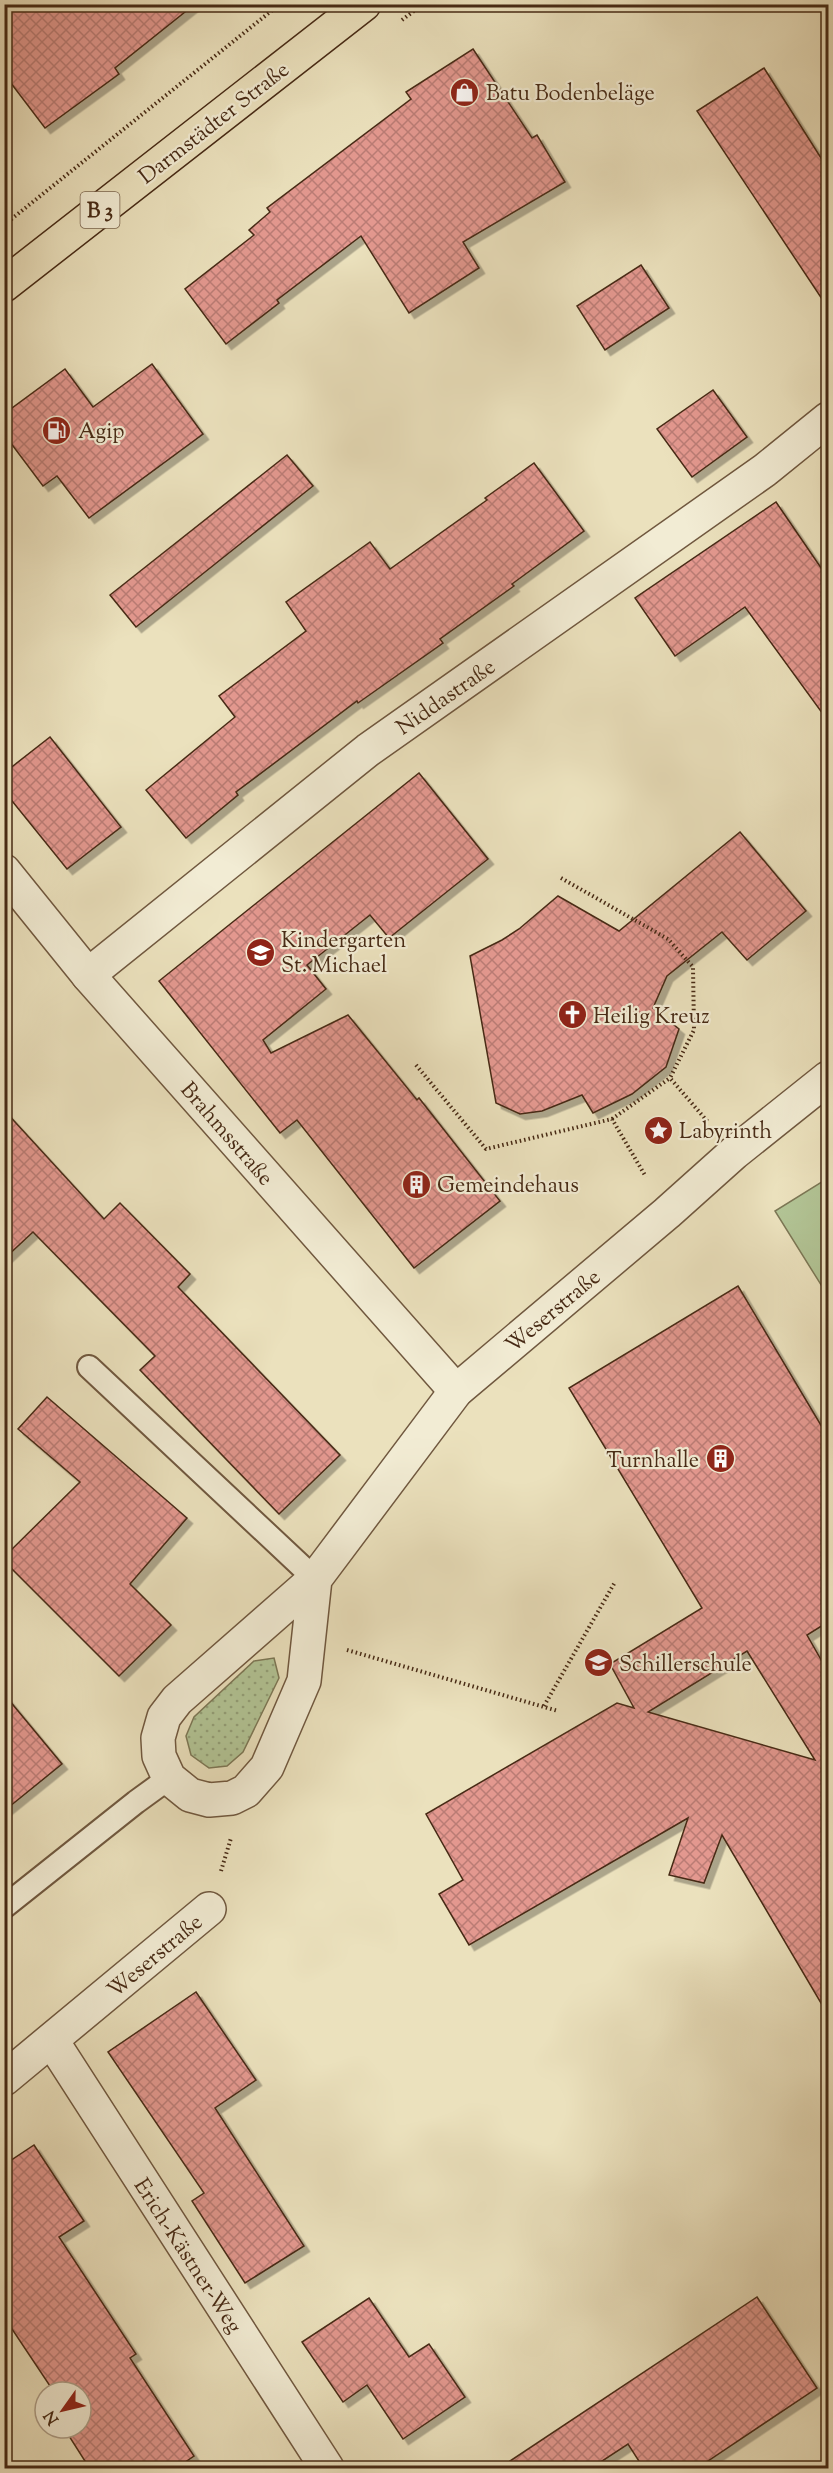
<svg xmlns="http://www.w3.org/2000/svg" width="833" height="2473" font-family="'Sorts Mill Goudy',serif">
  <defs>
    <pattern id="grass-dots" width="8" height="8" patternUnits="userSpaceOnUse" patternTransform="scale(1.5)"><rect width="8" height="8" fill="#b2c495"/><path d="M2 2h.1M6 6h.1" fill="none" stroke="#939f78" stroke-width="1.8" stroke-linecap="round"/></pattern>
    <pattern id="building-cross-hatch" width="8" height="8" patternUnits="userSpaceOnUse" patternTransform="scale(1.5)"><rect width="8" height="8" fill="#e3988f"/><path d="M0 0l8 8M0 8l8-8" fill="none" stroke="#ba7c74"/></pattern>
    <filter id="shadow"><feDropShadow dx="5.5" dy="5.5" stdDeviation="0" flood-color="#0004"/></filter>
  </defs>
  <rect width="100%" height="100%" fill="#ebe1bd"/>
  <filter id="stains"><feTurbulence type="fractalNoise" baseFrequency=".00333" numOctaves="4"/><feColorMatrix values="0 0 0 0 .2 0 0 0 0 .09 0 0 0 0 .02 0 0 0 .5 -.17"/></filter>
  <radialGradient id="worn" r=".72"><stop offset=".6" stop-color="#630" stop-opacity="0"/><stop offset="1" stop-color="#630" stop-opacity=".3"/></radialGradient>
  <polygon fill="url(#grass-dots)" stroke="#7c7755" stroke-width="1.5" points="274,1658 279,1678 243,1752 227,1766 209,1768 191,1755 186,1736 194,1717 254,1661"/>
  <polygon fill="#b2c495" stroke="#7c7755" stroke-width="1.5" points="828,1178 828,1296 775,1211"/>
  <g fill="url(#building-cross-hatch)" stroke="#472a15" stroke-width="1.5" fill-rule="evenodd" filter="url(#shadow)">
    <polygon points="4,4 195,4 115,68 119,74 45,128 4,74"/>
    <polygon points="473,49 532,138 537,135 565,182 463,242 479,268 409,313 361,236 277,300 279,303 226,344 185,289 254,235 249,230 270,212 267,208 411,99 406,92"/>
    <polygon points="764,68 828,169 828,308 697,111"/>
    <polygon points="641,265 669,308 605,350 577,306"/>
    <polygon points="152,364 203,434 89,518 57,476 43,486 4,434 4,414 65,369 93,407"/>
    <polygon points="713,390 747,437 692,477 657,429"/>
    <polygon points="287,455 313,486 136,627 110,595"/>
    <polygon points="534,463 584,531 512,584 514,586 440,639 443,643 358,703 357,701 236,792 238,795 186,838 146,790 235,717 219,696 306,631 286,602 370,542 390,569 487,500 485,498"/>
    <polygon points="776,502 828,578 828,721 745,607 675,656 635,598"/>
    <polygon points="50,737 121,827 67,869 4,791 4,773"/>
    <polygon points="419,773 488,859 389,938 370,915 307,965 326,989 263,1040 271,1053 348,1015 417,1100 419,1098 500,1201 414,1268 297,1120 280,1133 159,981"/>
    <polygon points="740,832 806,911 747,960 722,932 667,976 653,1008 679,1029 666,1067 632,1094 593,1113 582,1095 542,1111 520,1114 496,1103 470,956 502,940 519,929 558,896 619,931"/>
    <polygon points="4,1110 104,1219 120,1203 190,1274 178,1287 340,1455 279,1514 140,1370 155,1356 33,1232 4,1259"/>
    <path d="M738,1286L828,1437V1622L807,1635L828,1672V2015L722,1835L704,1883L669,1875L688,1818L469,1945L439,1894L463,1880L426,1814L617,1703L634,1708L610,1664L702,1608L569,1388ZM747,1651L815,1760L648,1712Z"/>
    <polygon points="47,1397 187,1518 130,1584 171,1625 119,1676 4,1561 4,1557 80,1482 18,1429"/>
    <polygon points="4,1694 62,1764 4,1811"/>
    <polygon points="196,1992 256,2080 215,2108 304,2246 245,2283 192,2201 204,2193 108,2052"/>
    <polygon points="34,2145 84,2221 59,2237 136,2354 130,2358 194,2456 175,2469 90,2469 69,2436 78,2430 77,2428 81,2428 81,2392 54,2392 4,2317 4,2165"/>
    <polygon points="757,2297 817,2388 696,2469 644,2469 628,2444 590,2469 498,2469"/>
    <polygon points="369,2298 409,2357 429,2344 465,2397 403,2439 367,2385 343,2402 302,2342"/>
  </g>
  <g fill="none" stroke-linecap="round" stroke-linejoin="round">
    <defs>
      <g id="service">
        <polyline points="89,1367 315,1579"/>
        <polyline points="4,1907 136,1802 169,1778"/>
      </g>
      <g id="minor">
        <polyline points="4,871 88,975 456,1391"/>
        <polyline points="88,975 368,750 765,470 828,419"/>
        <polyline points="315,1579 304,1681 267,1767 246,1791 232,1798 209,1800 190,1795 169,1778 159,1756 158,1738 164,1717 177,1700 315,1579 456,1391 667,1213 734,1153 828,1078"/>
        <polyline points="52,2041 327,2468"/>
        <polyline points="4,2079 209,1909"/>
      </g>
      <polyline id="primary" points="4,285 364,4"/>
    </defs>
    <use href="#service" stroke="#70583f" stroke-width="26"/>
    <use href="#minor" stroke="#70583f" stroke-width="36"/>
    <use href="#primary" stroke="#472a15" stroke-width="36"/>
    <g stroke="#472a15" stroke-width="4" stroke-dasharray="1.5 3" stroke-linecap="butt">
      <polyline points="402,20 423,4"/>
      <polyline points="4,225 280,4"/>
      <polyline points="561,878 668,939 693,967 694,1030 670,1078 708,1122"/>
      <polyline points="416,1065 486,1149 612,1119 646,1177"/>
      <polyline points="612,1119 670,1078"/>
      <polyline points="347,1650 558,1711"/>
      <polyline points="544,1706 615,1582"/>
      <polyline points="221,1871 231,1838"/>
    </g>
    <use href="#service" stroke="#f2ecd4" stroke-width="22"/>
    <use href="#minor" stroke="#f2ecd4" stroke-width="33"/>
    <use href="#primary" stroke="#ebe1bd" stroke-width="33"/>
  </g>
  <defs>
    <symbol id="shop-disc" viewBox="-11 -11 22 22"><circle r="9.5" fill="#8f2418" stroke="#f2ecd4"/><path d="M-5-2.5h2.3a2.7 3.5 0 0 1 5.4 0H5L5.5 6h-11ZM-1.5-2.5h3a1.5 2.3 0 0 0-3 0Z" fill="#fff"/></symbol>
    <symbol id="fuel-disc" viewBox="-11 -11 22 22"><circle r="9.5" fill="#8f2418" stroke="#f2ecd4"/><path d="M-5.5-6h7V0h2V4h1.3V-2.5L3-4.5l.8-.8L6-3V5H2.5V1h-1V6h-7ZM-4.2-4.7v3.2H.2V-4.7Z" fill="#fff"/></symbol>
    <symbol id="school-disc" viewBox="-11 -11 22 22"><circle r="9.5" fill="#8f2418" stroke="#f2ecd4"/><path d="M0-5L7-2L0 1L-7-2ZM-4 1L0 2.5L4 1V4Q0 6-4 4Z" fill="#fff"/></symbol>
    <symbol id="church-disc" viewBox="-11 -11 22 22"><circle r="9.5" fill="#8f2418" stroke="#f2ecd4"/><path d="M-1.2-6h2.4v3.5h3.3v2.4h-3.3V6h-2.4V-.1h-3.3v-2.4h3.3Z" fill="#fff"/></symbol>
    <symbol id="sight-disc" viewBox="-11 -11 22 22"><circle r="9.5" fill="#8f2418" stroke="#f2ecd4"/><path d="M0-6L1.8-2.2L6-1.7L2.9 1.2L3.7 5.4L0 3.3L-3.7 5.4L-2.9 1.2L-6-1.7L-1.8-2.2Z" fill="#fff"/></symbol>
    <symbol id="building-disc" viewBox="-11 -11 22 22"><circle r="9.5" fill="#8f2418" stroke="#f2ecd4"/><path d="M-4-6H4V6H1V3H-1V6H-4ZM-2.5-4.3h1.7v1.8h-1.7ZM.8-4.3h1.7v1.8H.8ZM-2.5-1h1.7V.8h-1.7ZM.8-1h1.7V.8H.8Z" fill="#fff"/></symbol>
  </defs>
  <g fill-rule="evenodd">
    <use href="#shop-disc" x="448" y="76" width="33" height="33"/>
    <use href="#fuel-disc" x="40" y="414" width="33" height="33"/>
    <use href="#school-disc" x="244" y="936" width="33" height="33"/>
    <use href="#church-disc" x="556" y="998" width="33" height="33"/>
    <use href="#sight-disc" x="642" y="1114" width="33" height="33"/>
    <use href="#building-disc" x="400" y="1168" width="33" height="33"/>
    <use href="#building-disc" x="704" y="1442" width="33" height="33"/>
    <use href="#school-disc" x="582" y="1646" width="33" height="33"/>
  </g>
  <g text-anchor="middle" stroke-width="4.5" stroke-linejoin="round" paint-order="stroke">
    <rect fill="#f2ecd4" stroke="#7a644e" stroke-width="1.5" x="80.5" y="192" width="39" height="36" rx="4.5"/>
    <g font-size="21" font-weight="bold" fill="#472a15">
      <text x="100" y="217">B 3</text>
    </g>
    <g font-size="22" fill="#472a15" stroke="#f2ecd4" text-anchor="start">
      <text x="486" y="100">Batu Bodenbeläge</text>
      <text x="78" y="438">Agip</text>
      <text x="281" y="947">Kindergarten<tspan x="281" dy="25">St. Michael</tspan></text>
      <text x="593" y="1023">Heilig Kreuz</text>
      <text x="679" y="1138">Labyrinth</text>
      <text x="437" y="1192">Gemeindehaus</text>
      <text x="699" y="1467" text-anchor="end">Turnhalle</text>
      <text x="619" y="1671">Schillerschule</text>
    </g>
    <g font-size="22" fill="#472a15" stroke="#f2ecd4">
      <text transform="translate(213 122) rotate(-38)" y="8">Darmstädter Straße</text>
      <text transform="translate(445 696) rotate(-35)" y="8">Niddastraße</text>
      <text transform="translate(228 1133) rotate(49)" y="8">Brahmsstraße</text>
      <text transform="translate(552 1310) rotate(-40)" y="8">Weserstraße</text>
      <text transform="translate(154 1955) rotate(-40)" y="8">Weserstraße</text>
      <text transform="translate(189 2255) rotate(57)" y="8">Erich-Kästner-Weg</text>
    </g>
  </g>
  <rect width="833" height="2473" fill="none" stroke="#ebe1bd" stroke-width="24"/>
  <rect x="6" y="6" width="821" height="2461" fill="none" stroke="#472a15" stroke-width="3"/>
  <rect x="12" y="12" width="809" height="2449" fill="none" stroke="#472a15" stroke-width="1.5"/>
  <g transform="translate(63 2410) rotate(236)"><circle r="28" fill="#f2ecd4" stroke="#ae9e88" stroke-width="1.5"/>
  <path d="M0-4.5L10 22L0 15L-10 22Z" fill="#8f2418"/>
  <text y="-9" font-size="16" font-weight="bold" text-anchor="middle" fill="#472a15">N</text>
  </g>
  <rect width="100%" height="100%" filter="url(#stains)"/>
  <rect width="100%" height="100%" fill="url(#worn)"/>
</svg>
